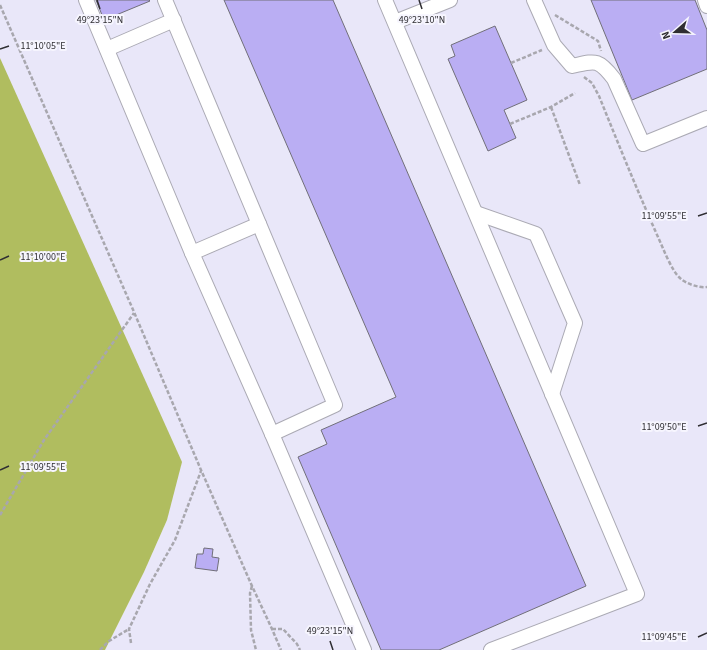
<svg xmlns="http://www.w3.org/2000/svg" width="707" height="650" font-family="'Source Sans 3',sans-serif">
  <rect width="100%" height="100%" fill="#f6f5fe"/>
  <polygon fill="#e9e7f9" points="0,0 707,0 707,650 105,650 144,572 167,520 0,58"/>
  <polygon fill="#b0bd5f" points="0,58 182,462 167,520 144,572 105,650 0,650"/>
  <g fill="#baaef3" stroke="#716f79">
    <polygon points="96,0 149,0 150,1 104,20"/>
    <polygon points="224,0 333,0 586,586 439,650 381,650 298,457 327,444 321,430 396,397"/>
    <polygon points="591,0 695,0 707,30 707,69 632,100"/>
    <polygon points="495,26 527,100 504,110 516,138 488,151 448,59 455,56 451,45"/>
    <polygon points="204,548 213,549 212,557 219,558 217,571 195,568 197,554 203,554"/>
  </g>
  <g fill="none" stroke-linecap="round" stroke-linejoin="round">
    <defs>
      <g id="minor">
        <polyline points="86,0 192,253 272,434 364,650"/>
        <polyline points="165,0 335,405 272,434"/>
        <polyline points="385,0 637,594 491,650"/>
        <path d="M534,0L554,45L572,66C595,61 598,58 614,79L643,144L707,118"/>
        <polyline points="705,0 707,6"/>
        <polyline points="395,22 450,0"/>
        <polyline points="107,49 174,20"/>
        <polyline points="476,213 536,234 575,323 552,394"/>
        <polyline points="192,253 259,224"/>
      </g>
    </defs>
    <use href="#minor" stroke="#abaab4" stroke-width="16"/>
    <g stroke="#a8a7ae" stroke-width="2.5" stroke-dasharray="4 2" stroke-linecap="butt">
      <polyline points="0,5 134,312 201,470 252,586 272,629 281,650"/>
      <polyline points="555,15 598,41 601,51"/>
      <polyline points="511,63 542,50"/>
      <path d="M584,77L592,83L599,96C618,143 637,190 658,237C663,248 672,272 681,279C687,284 699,288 707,287"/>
      <polyline points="551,107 580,185"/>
      <polyline points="510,124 551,107 575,93"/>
      <polyline points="0,515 44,440 134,313"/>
      <polyline points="252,586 250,593 251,630 256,650"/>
      <polyline points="272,629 283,629 297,644 300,650"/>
      <polyline points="131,643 129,629 150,584 175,540 201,471"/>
      <polyline points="100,650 109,641 129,629"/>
    </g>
    <use href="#minor" stroke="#fff" stroke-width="14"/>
  </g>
  <path fill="none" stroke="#2f2e32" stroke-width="1.5" d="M97,0L100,9M419,0L422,9M0,49L9,46M698,216L707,213M0,260L9,256M698,426L707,423M0,470L9,466M698,637L707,633M330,641L333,650"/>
  <g font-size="10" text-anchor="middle" fill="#2f2e32" stroke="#f6f5fe" stroke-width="4" stroke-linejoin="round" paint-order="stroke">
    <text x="100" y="23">49°23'15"N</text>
    <text x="422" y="23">49°23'10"N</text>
    <text x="43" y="49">11°10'05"E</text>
    <text x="664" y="219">11°09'55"E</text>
    <text x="43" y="260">11°10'00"E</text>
    <text x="664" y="430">11°09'50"E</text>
    <text x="43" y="470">11°09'55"E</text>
    <text x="330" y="634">49°23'15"N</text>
    <text x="664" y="640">11°09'45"E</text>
  </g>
  <g transform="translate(675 32) rotate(250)" stroke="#f6f5fe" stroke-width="3" paint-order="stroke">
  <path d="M0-3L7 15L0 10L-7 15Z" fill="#2f2e32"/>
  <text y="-6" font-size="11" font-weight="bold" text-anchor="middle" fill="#2f2e32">N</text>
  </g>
</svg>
